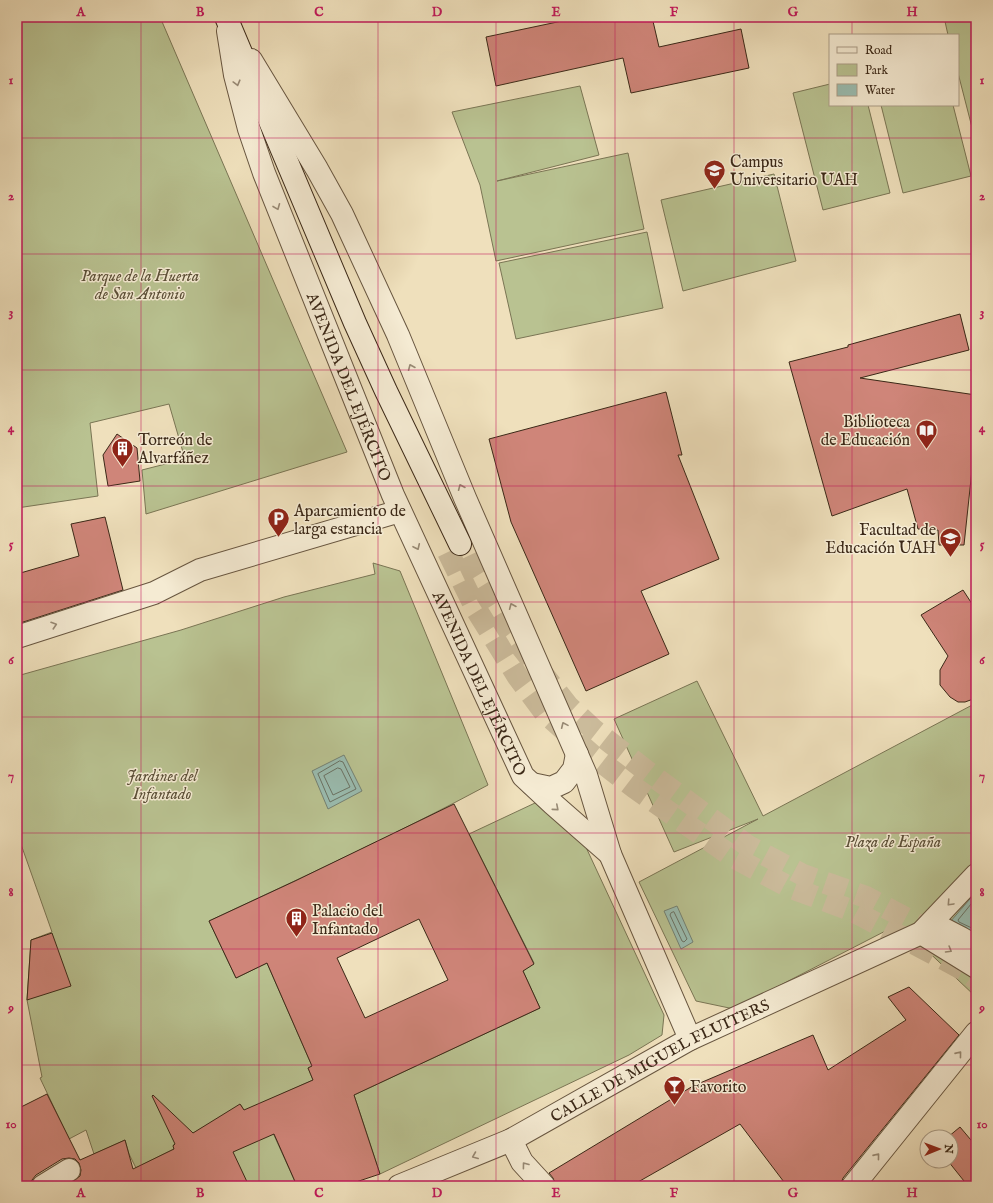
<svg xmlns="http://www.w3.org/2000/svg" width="993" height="1203" font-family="'IM FELL English',serif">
  <rect width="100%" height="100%" fill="#efe0bc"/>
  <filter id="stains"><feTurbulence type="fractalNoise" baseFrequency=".005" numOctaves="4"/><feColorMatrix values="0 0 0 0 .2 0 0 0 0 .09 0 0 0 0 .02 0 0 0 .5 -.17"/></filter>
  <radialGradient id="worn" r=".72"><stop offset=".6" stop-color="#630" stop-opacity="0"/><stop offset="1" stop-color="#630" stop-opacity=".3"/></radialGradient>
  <g fill="#b9c291" stroke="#7a7554">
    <polygon points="17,17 160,17 347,452 146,514 142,470 185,459 169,404 90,423 98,496 17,508"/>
    <polygon points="944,17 976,17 976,143 958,73 958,35 948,35"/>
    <polygon points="830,84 830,105 868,105 890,193 823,210 793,93"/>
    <polygon points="580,86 599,155 497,181 628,153 644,229 496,261 480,185 452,112"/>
    <polygon points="881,105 953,105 971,176 903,193"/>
    <polygon points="774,174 796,261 683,291 661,200"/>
    <polygon points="647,232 663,308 516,339 499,263"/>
    <path d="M373,563L400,571L488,785C397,834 303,877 209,921L236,978L267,963L312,1066L308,1068L313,1080L244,1111L241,1105L173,1145L174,1149L136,1168L129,1154L125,1140L94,1154L86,1130L69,1139L40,1078L42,1077L27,1000L31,940L52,932L17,833V676L181,630L284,597L375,574Z"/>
    <polygon points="697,681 763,816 976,703 976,997 899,924 734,1009 696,1001 639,882 758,819 674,852 614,719"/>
    <polygon points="535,803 584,843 664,1015 662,1035 629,1055 380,1174 354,1095 540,1008 523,971 534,963 469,834"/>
    <polygon points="235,1133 273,1133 297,1186 249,1186 228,1155"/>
  </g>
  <g fill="#9abdb1" stroke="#748173">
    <polygon points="344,755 362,791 328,809 312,771"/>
    <polygon points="976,892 976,935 950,922"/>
    <polygon points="677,906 693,942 681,949 664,911"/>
  </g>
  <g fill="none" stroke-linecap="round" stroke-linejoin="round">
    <g stroke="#6a7264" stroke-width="1">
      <polygon points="340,761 343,762 356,789 330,802 318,774"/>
      <polygon points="338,768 341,769 350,787 333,795 324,776"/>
      <polyline points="976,898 958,920 959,922 976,930"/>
      <polygon points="674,912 687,939 684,942 682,941 670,915 671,913"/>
    </g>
  </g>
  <g fill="#cf8579" stroke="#3b2817" fill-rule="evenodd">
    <polygon points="561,17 652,17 659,47 741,29 749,68 631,93 623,58 496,86 486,37 562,21"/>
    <polygon points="960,314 969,350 860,378 976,395 976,432 964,545 939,545 938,530 918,529 907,489 832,516 789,362 848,347 848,345"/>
    <polygon points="666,392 682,455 678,455 719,559 641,591 669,654 586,691 511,522 489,439"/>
    <polygon points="117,434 137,448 140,481 108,486 103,455"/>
    <polygon points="105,517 123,590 17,624 17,574 79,556 71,524"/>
    <polygon points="963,590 976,610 976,698 965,702 958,702 950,697 940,685 940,670 948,656 921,615"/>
    <path d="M454,804L534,964L523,971L540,1008L354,1095L380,1174L344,1186H297L274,1134L233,1152L249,1186H67L80,1176L81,1170L79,1163L75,1159L69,1158L62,1159L36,1175L32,1180L31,1186H17V1109L47,1094L80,1160L125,1140L133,1169L174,1149L173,1146L175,1144L152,1096L153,1095L193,1133L240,1104L244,1110L313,1080L308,1068L312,1066L267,963L236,978L209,921L295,881ZM419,919L448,980L365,1018L337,958Z"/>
    <polygon points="52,933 71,986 27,1000 31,940"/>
    <polygon points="909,987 959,1035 843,1178 840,1186 787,1186 740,1124 631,1186 556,1186 553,1178 549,1173 693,1086 813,1035 828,1070 906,1020 888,997"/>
    <polygon points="960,1127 976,1146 976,1186 968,1186 948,1161 951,1161 951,1137 948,1137"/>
  </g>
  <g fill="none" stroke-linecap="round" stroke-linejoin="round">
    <g stroke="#cbbb9b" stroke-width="22" stroke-dasharray="22 11" stroke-linecap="butt">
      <polyline points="448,552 476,609 518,677 545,713 592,755 635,788 733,857 789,887 853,911 964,970 976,979"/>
      <polyline points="466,557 475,576 509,631 568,706 594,730 653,776 748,846 803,875 866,897 941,937"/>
    </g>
    <defs>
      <g id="street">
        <path id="s1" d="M228,31L235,75L249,129L264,173L393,495L523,776L553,804L610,854"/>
        <polyline points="251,60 317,169 342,214 398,335 465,498 586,775 610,854 690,1039"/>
        <polyline points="17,637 154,593 200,570 400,511"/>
        <polyline points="532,784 551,788 564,782 574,769 577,754"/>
        <polyline points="932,923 961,938 976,947"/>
        <polyline points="921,933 976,967"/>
        <polyline points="511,1140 522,1162 544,1186"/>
        <polyline points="43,1186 69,1170"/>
        <path id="s2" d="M399,1186L511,1140L690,1039L921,933L976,875"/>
        <polyline points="853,1186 976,1033"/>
      </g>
      <polyline id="secondary" points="226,17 355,323 386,391 460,544"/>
    </defs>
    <use href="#street" stroke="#685640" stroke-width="24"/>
    <use href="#secondary" stroke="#3b2817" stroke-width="24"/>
    <use href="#street" stroke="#f5ebd3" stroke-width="22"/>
    <use href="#secondary" stroke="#f5ebd3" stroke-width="22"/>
  </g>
  <defs><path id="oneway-chevron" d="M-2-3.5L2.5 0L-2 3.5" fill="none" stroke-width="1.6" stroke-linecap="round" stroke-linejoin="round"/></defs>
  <g stroke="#988a75">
    <use href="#oneway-chevron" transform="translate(237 83) rotate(75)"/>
    <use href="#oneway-chevron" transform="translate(277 207) rotate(68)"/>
    <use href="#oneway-chevron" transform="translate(411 367) rotate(-113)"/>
    <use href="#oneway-chevron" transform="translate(461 487) rotate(-113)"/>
    <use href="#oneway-chevron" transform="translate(417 547) rotate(65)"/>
    <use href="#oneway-chevron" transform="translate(512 606) rotate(-113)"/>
    <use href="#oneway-chevron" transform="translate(54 625) rotate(-18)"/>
    <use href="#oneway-chevron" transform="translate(564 725) rotate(-114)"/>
    <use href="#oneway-chevron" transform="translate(556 808) rotate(41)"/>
    <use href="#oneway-chevron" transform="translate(950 903) rotate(133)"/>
    <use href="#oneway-chevron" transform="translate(949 950) rotate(31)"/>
    <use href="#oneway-chevron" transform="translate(959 1054) rotate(-51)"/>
    <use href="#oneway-chevron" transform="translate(475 1156) rotate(158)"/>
    <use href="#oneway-chevron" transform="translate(877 1156) rotate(-51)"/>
    <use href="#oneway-chevron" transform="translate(525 1165) rotate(-127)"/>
  </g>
  <path fill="none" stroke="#c2185b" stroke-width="1" stroke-opacity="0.55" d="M141,17V1186M259,17V1186M378,17V1186M496,17V1186M615,17V1186M734,17V1186M852,17V35M852,105V1186M17,138H976M17,254H976M17,370H976M17,486H976M17,602H976M17,717H976M17,833H976M17,949H976M17,1065H976"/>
  <defs>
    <symbol id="university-pin" viewBox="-11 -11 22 30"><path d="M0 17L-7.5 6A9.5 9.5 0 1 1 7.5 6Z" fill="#8f2418" stroke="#f5ebd3"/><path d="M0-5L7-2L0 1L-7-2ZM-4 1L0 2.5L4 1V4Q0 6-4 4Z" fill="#fff"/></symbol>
    <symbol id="library-pin" viewBox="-11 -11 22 30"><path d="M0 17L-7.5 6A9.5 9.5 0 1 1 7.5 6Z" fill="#8f2418" stroke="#f5ebd3"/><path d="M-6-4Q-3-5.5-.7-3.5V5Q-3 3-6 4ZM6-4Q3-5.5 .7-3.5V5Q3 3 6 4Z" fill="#fff"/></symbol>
    <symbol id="building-pin" viewBox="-11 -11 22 30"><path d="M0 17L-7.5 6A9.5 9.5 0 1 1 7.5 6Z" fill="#8f2418" stroke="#f5ebd3"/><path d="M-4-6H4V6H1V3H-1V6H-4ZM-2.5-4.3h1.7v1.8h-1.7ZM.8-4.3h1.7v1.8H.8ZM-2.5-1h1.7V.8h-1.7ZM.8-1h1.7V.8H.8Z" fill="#fff"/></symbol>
    <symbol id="parking-pin" viewBox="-11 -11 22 30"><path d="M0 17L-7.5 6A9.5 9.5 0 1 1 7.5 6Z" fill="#8f2418" stroke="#f5ebd3"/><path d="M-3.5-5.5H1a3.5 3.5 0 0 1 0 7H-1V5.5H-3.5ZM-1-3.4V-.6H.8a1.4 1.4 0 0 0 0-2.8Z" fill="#fff"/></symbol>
    <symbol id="bar-pin" viewBox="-11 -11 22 30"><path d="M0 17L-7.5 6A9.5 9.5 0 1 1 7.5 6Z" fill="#8f2418" stroke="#f5ebd3"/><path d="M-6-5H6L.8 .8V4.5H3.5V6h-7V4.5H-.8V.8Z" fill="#fff"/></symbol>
  </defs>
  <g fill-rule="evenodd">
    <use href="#university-pin" x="702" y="158" width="25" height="34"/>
    <use href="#library-pin" x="914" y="418" width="25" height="34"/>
    <use href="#building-pin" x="110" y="436" width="25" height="34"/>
    <use href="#parking-pin" x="266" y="506" width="25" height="34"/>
    <use href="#university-pin" x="938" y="526" width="25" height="34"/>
    <use href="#building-pin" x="284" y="906" width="25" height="34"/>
    <use href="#bar-pin" x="662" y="1074" width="25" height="34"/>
  </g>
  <g text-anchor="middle" stroke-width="3" stroke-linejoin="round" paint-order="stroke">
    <g font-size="16" fill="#3b2817" stroke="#f5ebd3" text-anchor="start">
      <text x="730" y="167">Campus<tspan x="730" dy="18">Universitario UAH</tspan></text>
      <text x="910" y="427" text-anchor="end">Biblioteca<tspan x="910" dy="18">de Educación</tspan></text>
      <text x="138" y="445">Torreón de<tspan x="138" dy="18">Alvarfáñez</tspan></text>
      <text x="294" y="516">Aparcamiento de<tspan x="294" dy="18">larga estancia</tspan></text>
      <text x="936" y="535" text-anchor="end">Facultad de<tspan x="936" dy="18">Educación UAH</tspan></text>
      <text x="312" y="916">Palacio del<tspan x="312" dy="18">Infantado</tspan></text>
      <text x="690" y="1092">Favorito</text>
    </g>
    <g font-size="16" font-style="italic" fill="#5a4e36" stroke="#f5ebd3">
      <text x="140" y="281">Parque de la Huerta<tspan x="140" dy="18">de San Antonio</tspan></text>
      <text x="162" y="781">Jardines del<tspan x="162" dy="18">Infantado</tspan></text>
      <text x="893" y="847">Plaza de España</text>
    </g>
    <g font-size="16" fill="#3b2817" stroke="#f5ebd3">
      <text dy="6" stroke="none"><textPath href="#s1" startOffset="377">AVENIDA DEL EJÉRCITO</textPath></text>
      <text dy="6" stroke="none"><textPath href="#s1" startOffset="701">AVENIDA DEL EJÉRCITO</textPath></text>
      <text dy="6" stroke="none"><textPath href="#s2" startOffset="290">CALLE DE MIGUEL FLUITERS</textPath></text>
    </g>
  </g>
  <rect width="993" height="1203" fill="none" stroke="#efe0bc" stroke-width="44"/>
  <rect x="829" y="34" width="130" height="72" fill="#f5ebd3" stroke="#ab9d88"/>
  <rect x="837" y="47" width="20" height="6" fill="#f5ebd3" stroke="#ab9d88"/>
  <text x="865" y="54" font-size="12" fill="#3b2817">Road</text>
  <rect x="837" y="64" width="20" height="12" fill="#b9c291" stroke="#ab9d88"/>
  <text x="865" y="74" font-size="12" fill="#3b2817">Park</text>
  <rect x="837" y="84" width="20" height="12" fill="#9abdb1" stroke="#ab9d88"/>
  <text x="865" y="94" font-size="12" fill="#3b2817">Water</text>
  <g transform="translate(939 1149) rotate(89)"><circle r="19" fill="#f5ebd3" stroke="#ab9d88"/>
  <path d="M0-3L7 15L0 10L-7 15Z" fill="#8f2418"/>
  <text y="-6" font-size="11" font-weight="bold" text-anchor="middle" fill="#3b2817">N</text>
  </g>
  <rect x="22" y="22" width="949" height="1159" fill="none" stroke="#c2185b" stroke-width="1.5"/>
  <g font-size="13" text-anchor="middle" font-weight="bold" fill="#c2185b">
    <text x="81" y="16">A</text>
    <text x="200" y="16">B</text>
    <text x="319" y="16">C</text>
    <text x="437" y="16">D</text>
    <text x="556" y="16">E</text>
    <text x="674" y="16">F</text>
    <text x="793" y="16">G</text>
    <text x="912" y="16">H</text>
    <text x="11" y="84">1</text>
    <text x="982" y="84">1</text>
    <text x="11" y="200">2</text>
    <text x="982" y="200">2</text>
    <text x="11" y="316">3</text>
    <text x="982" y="316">3</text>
    <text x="11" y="432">4</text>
    <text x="982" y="432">4</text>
    <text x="11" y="548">5</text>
    <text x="982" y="548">5</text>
    <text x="11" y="664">6</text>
    <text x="982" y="664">6</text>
    <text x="11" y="780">7</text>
    <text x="982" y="780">7</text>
    <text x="11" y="896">8</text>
    <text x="982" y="896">8</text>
    <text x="11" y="1012">9</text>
    <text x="982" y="1012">9</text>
    <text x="11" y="1128">10</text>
    <text x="982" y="1128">10</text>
    <text x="81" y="1197">A</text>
    <text x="200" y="1197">B</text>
    <text x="319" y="1197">C</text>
    <text x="437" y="1197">D</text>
    <text x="556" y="1197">E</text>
    <text x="674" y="1197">F</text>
    <text x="793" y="1197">G</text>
    <text x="912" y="1197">H</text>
  </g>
  <rect width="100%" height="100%" filter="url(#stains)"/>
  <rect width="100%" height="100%" fill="url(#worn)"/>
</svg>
